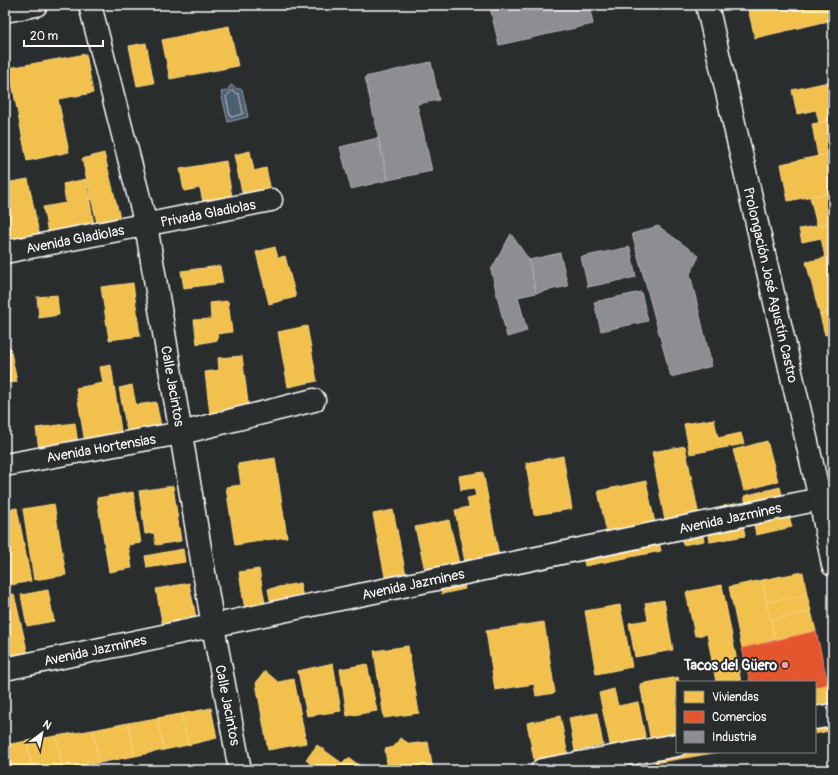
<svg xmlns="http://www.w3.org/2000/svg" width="838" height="775" font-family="Pangolin,sans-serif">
  <rect width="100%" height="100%" fill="#2a2d2e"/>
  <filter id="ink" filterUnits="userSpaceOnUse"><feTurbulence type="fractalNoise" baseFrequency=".025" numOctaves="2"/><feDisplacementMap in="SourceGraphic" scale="8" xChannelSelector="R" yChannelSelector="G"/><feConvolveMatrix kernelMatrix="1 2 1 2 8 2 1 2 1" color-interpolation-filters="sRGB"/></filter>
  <g filter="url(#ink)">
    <polygon fill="#4e6171" stroke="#95a0aa" points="231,85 237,89 242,89 248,117 228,122 221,92 227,91"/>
    <g fill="#f2c14e" stroke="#f6d483">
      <polygon points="747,5 833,5 833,20 755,38"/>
      <polygon points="229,26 238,66 170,79 162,40"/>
      <polygon points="146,43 154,83 137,86 129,46"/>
      <polygon points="86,54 93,93 58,99 69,152 27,161 9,68"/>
      <polygon points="833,81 833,120 819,123 816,110 797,114 792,90"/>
      <polygon points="833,120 833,153 818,157 812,124"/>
      <polygon points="250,151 254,171 266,168 273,200 245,206 234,155"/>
      <polygon points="104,153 121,222 98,227 82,159"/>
      <polygon points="833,153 833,192 788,201 781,164"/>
      <polygon points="226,161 232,197 203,202 200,188 184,191 180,169"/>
      <polygon points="28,179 40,239 6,246 5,238 5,183"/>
      <polygon points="86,179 95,230 49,238 43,207 66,203 63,184"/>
      <polygon points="833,192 833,223 817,226 810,197"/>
      <polygon points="833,223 833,256 825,257 821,238 802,242 799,229"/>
      <polygon points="275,247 278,258 285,256 296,297 269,304 256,252"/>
      <polygon points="833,256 833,312 820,315 806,262"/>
      <polygon points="220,266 223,283 184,288 181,271"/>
      <polygon points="133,283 140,336 109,340 101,287"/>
      <polygon points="57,295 59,315 39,318 37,297"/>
      <polygon points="228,301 232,332 217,334 218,340 197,344 194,320 211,319 210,303"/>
      <polygon points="833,312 833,333 825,335 820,315"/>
      <polygon points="307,326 317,381 288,387 278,332"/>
      <polygon points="10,347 17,382 5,384 5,348"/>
      <polygon points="242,356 250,418 211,423 205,372 219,370 218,358"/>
      <polygon points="111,365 122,437 85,443 76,388 103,383 100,367"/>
      <polygon points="132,385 136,405 156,402 162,431 128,437 119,388"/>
      <polygon points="714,419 718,438 741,433 744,444 690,454 684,424"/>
      <polygon points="75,423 78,444 39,450 36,428"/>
      <polygon points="767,441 778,481 744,491 733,450"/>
      <polygon points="685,446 704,541 683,545 682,540 669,542 652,452"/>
      <polygon points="563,456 572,509 534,515 526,463"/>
      <polygon points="275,458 287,537 235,545 226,487 241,485 238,464"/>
      <polygon points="483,472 503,577 483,581 481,571 467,573 455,510 469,507 467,498 476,496 474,488 461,490 459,476"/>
      <polygon points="646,481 661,551 585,566 580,544 608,538 598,491"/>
      <polygon points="173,486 181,541 156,545 154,533 145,534 139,491"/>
      <polygon points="780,487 785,507 749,516 744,496"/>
      <polygon points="133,492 141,543 128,545 132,568 109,572 97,498"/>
      <polygon points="739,503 745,536 710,542 707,522 726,519 724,506"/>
      <polygon points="54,504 66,575 34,580 23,509"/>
      <polygon points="17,508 31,581 6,586 5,578 5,510"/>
      <polygon points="393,510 406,575 389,598 373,514"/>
      <polygon points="788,512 792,527 756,535 753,519"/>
      <polygon points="449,520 465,589 442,594 439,579 427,579 415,527"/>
      <polygon points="183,549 185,562 147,568 145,556"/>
      <polygon points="259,569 269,626 248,629 239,572"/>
      <polygon points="803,572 807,595 766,602 762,580"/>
      <polygon points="762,580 775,640 742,648 729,587"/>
      <polygon points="189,583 198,627 164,633 156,589"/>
      <polygon points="300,583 307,617 284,621 272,610 268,589"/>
      <polygon points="722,585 741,682 716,682 707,634 695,636 686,592"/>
      <polygon points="48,590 54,621 27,626 21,595"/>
      <polygon points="14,594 31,667 9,671 5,653 5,596"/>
      <polygon points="807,595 811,611 771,620 766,602"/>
      <polygon points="664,600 673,650 635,657 629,623 648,620 645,603"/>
      <polygon points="620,605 632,667 596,674 585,611"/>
      <polygon points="811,611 816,631 775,640 771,620"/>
      <polygon points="544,622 555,693 536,696 534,684 495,690 486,631"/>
      <polygon points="408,646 419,713 384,718 374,651"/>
      <polygon points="333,663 341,711 307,716 298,671"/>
      <polygon points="367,664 377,711 347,716 340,669"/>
      <polygon points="265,671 278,682 294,679 306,743 268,750 256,683"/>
      <polygon points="678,677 679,682 677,682 677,752 719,752 655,763 640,684"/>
      <polygon points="828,684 833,706 833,730 815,734 815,687"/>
      <polygon points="614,689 618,706 638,702 649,755 614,763 599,693"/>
      <polygon points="211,708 217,738 188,745 181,714"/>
      <polygon points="597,713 603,745 575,751 569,718"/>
      <polygon points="181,714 188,745 164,750 157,718"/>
      <polygon points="560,716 571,770 536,770 527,723"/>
      <polygon points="157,718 164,750 135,756 128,723"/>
      <polygon points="128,723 135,756 99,763 93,730"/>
      <polygon points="93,730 99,763 62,769 56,736"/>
      <polygon points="56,736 62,769 32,770 27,741"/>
      <polygon points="400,738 410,744 428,742 433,770 388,770 385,749 394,747"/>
      <polygon points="27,741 32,770 5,770 5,745"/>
      <polygon points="317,745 342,763 349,758 362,767 360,770 305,770 310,763 306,760"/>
    </g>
    <polygon fill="#e4572e" stroke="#ec896d" points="816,631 828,684 815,687 815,682 750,682 742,648"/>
    <g fill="#8d8d92" stroke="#afafb3">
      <polygon points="504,5 589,5 593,24 499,45 490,8"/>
      <polygon points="431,62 439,100 417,104 432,171 388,180 365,77"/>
      <polygon points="378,138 388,180 351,189 340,147"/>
      <polygon points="658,226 699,256 690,274 712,366 671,377 632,234"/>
      <polygon points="511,234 529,260 536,293 518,297 527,331 507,337 491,270"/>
      <polygon points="630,247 636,277 588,287 581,257"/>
      <polygon points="560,253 568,286 536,293 529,260"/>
      <polygon points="641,292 648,321 601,331 594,302"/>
    </g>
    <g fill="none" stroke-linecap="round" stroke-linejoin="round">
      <polygon stroke="#b8c0c6" stroke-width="1" points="232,91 239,94 243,113 242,114 232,117 230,115 226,97"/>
      <defs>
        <g id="minor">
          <polyline points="90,5 146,225 213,626 240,770"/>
          <polyline points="5,11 36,5"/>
          <polyline points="5,252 271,200"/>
          <polyline points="5,465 181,433 314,400"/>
          <polyline points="5,669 820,499"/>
          <polyline points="815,718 833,715"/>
          <polyline points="542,770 677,745"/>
        </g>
        <polyline id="highway" points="707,5 820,499 833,565"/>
      </defs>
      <use href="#minor" stroke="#fff" stroke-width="25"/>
      <use href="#highway" stroke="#fff" stroke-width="25"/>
      <use href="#minor" stroke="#2a2d2e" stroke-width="22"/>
      <use href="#highway" stroke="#2a2d2e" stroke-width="22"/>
    </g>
  </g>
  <circle fill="#ff9aa2" stroke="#2a2d2e" stroke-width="1.5" cx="785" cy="665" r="4"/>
  <g text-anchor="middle" stroke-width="4" stroke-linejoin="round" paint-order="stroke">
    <g font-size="14" fill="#fff" stroke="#2a2d2e">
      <text transform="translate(208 213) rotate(-11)" y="5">Privada Gladiolas</text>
      <text transform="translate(75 239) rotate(-11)" y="5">Avenida Gladiolas</text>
      <text transform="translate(771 285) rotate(77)" y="5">Prolongación José Agustín Castro</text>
      <text transform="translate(173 386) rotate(80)" y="5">Calle Jacintos</text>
      <text transform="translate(101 448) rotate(-10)" y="5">Avenida Hortensias</text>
      <text transform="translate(730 518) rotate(-12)" y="5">Avenida Jazmines</text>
      <text transform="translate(413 584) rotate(-12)" y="5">Avenida Jazmines</text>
      <text transform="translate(95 650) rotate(-12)" y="5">Avenida Jazmines</text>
      <text transform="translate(228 705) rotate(79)" y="5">Calle Jacintos</text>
    </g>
    <g font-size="14" font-weight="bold" fill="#fff" stroke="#2a2d2e" text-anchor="end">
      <text x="777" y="670">Tacos del Güero</text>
    </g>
  </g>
  <rect width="838" height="775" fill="none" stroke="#2a2d2e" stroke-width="20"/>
  <rect x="10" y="10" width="818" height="755" fill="none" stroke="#fff" stroke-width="1.5" filter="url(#ink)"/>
  <rect x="676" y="681" width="140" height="72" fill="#2a2d2e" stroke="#7f8182"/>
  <rect x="684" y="691" width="20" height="12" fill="#f2c14e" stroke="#7f8182"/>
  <text x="712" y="701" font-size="12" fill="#ffffff">Viviendas</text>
  <rect x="684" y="711" width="20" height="12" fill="#e4572e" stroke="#7f8182"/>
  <text x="712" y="721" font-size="12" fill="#ffffff">Comercios</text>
  <rect x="684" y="731" width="20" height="12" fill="#8d8d92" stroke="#7f8182"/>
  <text x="712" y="741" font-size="12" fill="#ffffff">Industria</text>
  <g transform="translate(42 733) rotate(32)" stroke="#2a2d2e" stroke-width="3" paint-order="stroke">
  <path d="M0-3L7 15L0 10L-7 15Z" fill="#ffffff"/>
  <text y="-6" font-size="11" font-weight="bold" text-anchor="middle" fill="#ffffff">N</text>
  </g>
  <path d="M24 40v6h79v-6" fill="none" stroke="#ffffff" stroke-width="2"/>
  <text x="30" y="40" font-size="12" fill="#ffffff" stroke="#2a2d2e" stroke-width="3" paint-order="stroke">20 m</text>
</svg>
